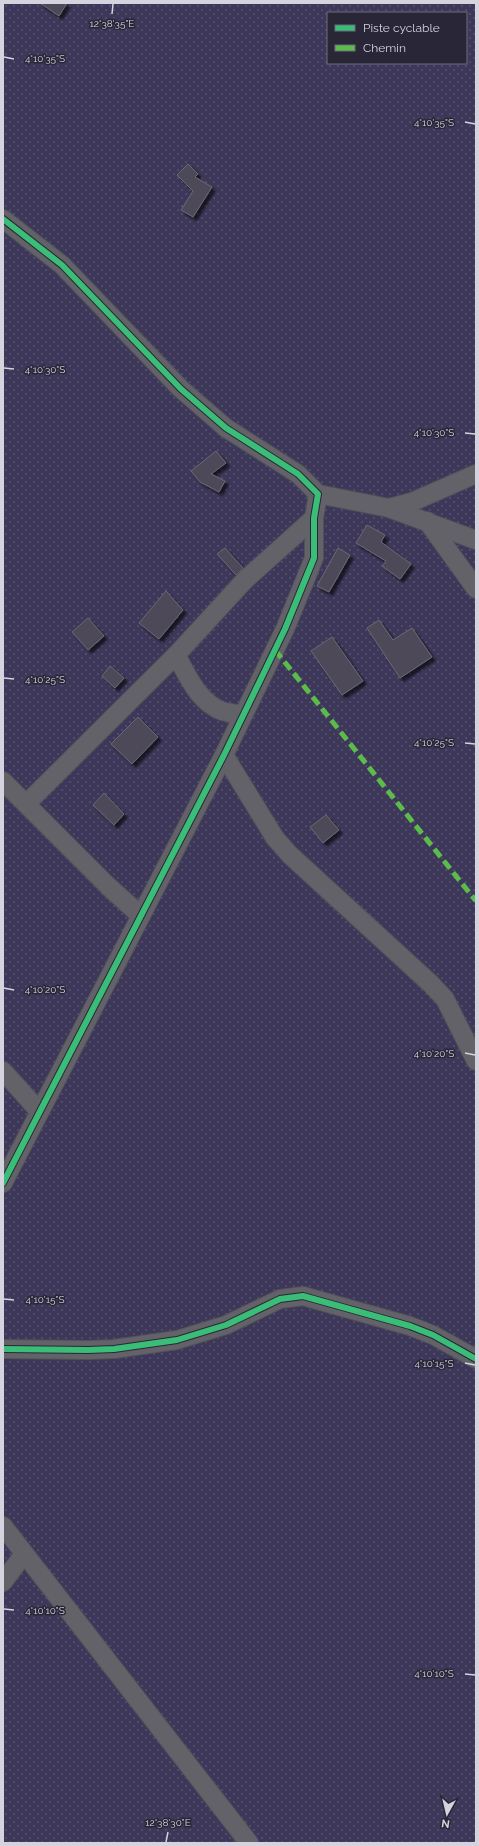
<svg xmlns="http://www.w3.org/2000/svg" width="479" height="1846" font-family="Raleway,sans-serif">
  <defs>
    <pattern id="grass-dots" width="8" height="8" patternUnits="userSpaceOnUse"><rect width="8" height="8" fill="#3d3759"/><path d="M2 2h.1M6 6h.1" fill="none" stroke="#585370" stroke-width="1.8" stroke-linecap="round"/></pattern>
    <filter id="shadow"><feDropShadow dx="3.5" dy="3.5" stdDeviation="1" flood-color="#0009"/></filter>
  </defs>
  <rect width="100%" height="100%" fill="#36343e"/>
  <path fill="url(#grass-dots)" fill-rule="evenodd" d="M3,3H476V1843H3ZM328,13H466V63H328Z"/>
  <g fill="#4d4a58" stroke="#6a6971" filter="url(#shadow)">
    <polygon points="40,3 67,3 59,16"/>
    <polygon points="188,164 198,174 195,177 212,187 193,217 181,210 193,191 177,175"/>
    <polygon points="216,451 226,463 211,474 225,481 219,492 200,482 191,471"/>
    <polygon points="367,525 385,535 381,542 411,564 400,579 382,566 386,561 356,543"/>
    <polygon points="225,548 243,568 236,575 217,554"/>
    <polygon points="338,548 350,555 329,592 317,586"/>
    <polygon points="166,591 183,610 159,639 139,623"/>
    <polygon points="88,618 104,636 88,650 72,632"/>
    <polygon points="379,620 393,640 412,628 432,657 400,678 367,628"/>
    <polygon points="332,637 363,681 342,695 311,651"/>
    <polygon points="110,666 124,678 115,688 102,676"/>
    <polygon points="138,717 158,737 132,764 111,744"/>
    <polygon points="104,793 124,814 114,825 93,805"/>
    <polygon points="326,815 339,830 323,843 310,827"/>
  </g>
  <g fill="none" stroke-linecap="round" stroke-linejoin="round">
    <defs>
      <g id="minor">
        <polyline points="3,219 62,265 181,389 226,428 298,474 318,494 314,518 314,558 285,629 224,755 3,1183"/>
        <polyline points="318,494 389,508 476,540"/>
        <polyline points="389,508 412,502 476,474"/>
        <polyline points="427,521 476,589"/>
        <path d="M176,655C188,676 198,702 222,711C229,713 236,714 243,715"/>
        <polyline points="224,755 275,838 290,855 431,984 445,999 476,1061"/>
        <polyline points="3,781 108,886 141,916"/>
        <polyline points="26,804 176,655 245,580 314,518"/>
        <polyline points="3,1071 39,1111"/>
        <polyline points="3,1349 88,1350 114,1349 177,1340 226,1325 280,1299 303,1296 410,1326 433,1335 476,1359"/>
        <polyline points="3,1526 249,1843"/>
        <polyline points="3,1582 24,1554"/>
      </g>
    </defs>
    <use href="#minor" stroke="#525159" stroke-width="20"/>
    <use href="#minor" stroke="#636268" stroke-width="18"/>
    <polyline stroke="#5cbc4b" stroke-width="5" stroke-dasharray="10 5" stroke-linecap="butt" points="275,650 476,901"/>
    <defs>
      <g id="cycleway">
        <polyline points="3,219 62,265 181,389 226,428 298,474 318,494 314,518 314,558 285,629 224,755 3,1183"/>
        <polyline points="3,1349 88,1350 114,1349 177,1340 226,1325 280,1299 303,1296 410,1326 433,1335 476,1359"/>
      </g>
    </defs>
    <use href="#cycleway" stroke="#292737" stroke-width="8"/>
    <use href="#cycleway" stroke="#3abd76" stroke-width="6"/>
  </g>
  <path fill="none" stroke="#d4d3de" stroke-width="1.5" d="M112,14L113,4M4,57L14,59M465,122L475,124M4,368L14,369M465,433L475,434M4,678L14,679M465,743L475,744M4,988L14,990M465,1053L475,1055M4,1299L14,1300M465,1363L475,1365M4,1609L14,1610M465,1674L475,1675M166,1842L168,1832"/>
  <g font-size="10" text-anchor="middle" fill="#d4d3de" stroke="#292737" stroke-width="3" stroke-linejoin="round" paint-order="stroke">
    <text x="112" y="27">12°38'35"E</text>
    <text x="45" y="62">4°10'35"S</text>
    <text x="434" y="126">4°10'35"S</text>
    <text x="45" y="373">4°10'30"S</text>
    <text x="434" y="436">4°10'30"S</text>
    <text x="45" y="683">4°10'25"S</text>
    <text x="434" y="746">4°10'25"S</text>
    <text x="45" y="993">4°10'20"S</text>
    <text x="434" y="1057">4°10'20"S</text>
    <text x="45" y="1303">4°10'15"S</text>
    <text x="434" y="1367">4°10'15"S</text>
    <text x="45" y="1614">4°10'10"S</text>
    <text x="434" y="1677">4°10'10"S</text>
    <text x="168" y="1826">12°38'30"E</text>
  </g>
  <rect width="479" height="1846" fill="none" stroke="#d4d3de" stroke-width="8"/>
  <rect x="327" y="12" width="140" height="52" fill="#292737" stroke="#6d6c7a"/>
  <rect x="335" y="25" width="20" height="6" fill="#3abd76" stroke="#6d6c7a"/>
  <text x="363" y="32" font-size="12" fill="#d4d3de">Piste cyclable</text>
  <rect x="335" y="45" width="20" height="6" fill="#5cbc4b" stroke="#6d6c7a"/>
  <text x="363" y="52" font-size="12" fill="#d4d3de">Chemin</text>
  <g transform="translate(447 1814) rotate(188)" stroke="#292737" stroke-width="3" paint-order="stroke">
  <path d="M0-3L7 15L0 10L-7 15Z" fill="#d4d3de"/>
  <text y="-6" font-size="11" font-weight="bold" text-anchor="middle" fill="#d4d3de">N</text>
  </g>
</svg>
